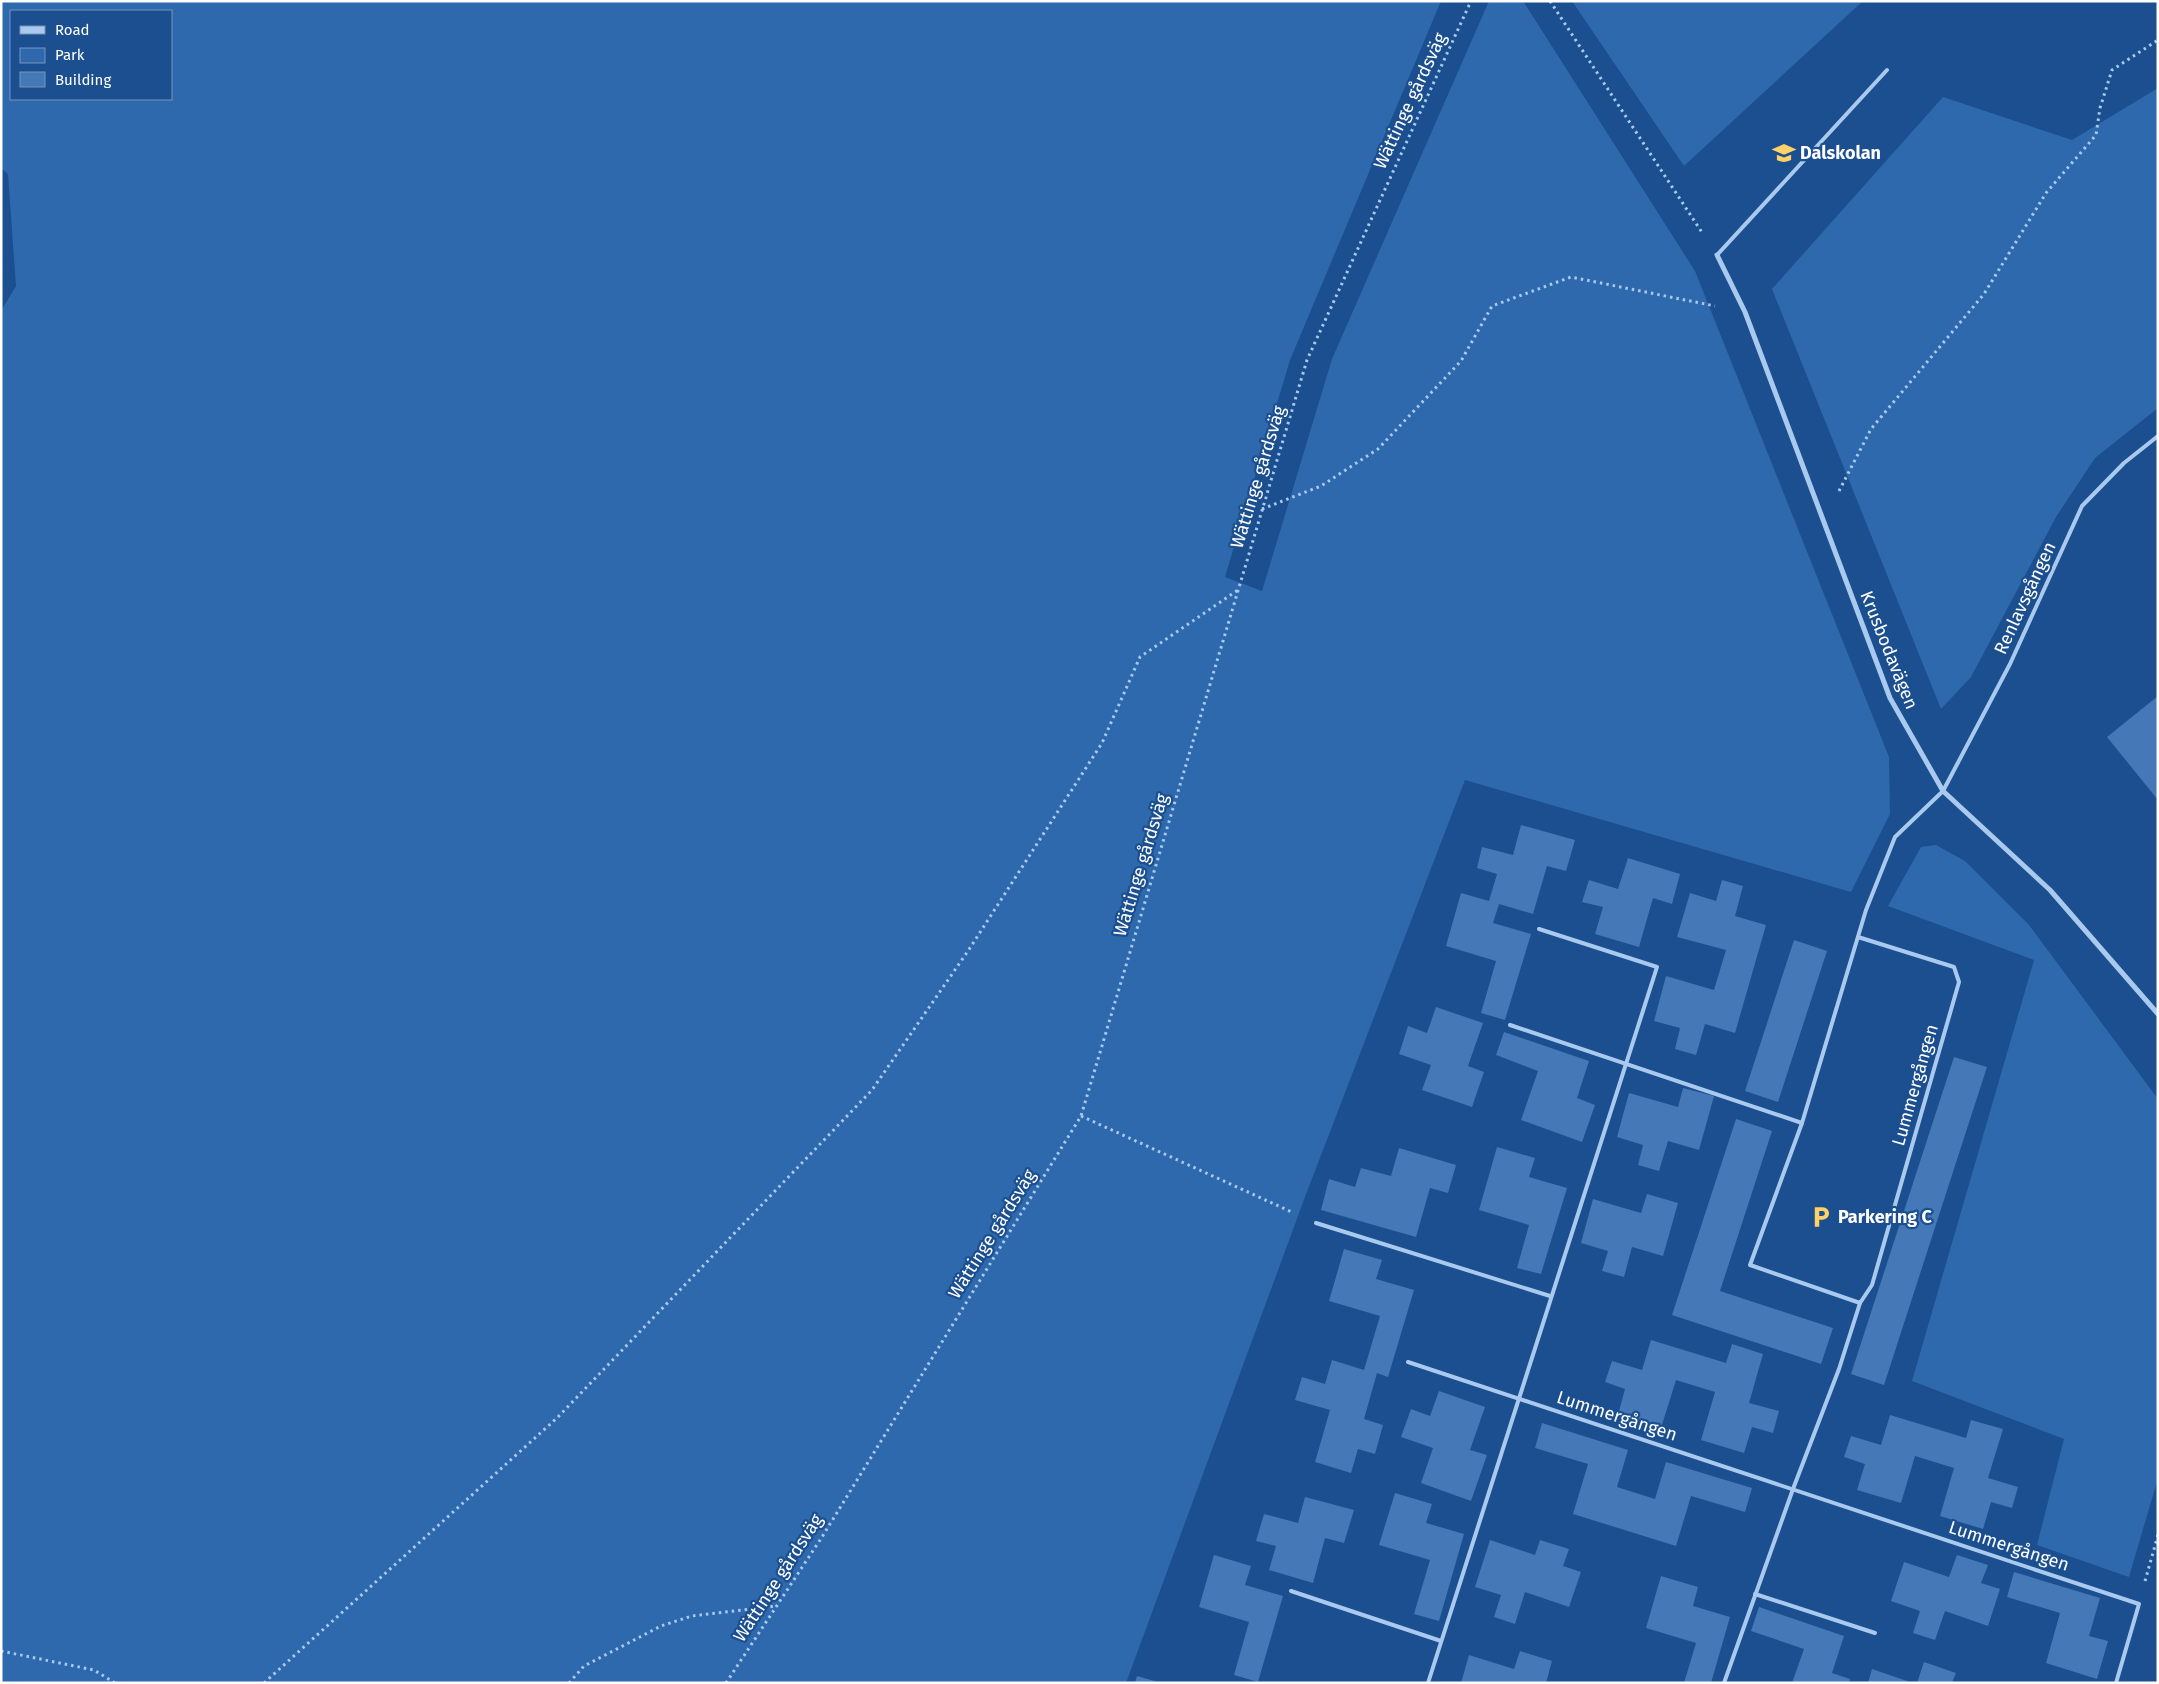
<svg xmlns="http://www.w3.org/2000/svg" width="2159" height="1684" font-family="'Fira Sans',sans-serif">
  <rect width="100%" height="100%" fill="#1b4f8f"/>
  <g fill="#2e69ad" fill-rule="evenodd">
    <path d="M1,1H1441L1290,360L1225,577L1262,591L1332,359L1489,1H1523L1695,271L1889,757L1890,814L1851,892L1465,780L1305,1197L1126,1683H1V311L16,286L8,174L1,168ZM171,11V99H11V11Z"/>
    <polygon points="1572,1 1863,1 1684,166"/>
    <polygon points="2158,88 2158,408 2095,458 2056,517 1971,677 1941,709 1772,289 1943,97 2072,140"/>
    <polygon points="1936,845 1965,861 2029,925 2158,1099 2158,1478 2129,1577 2037,1545 2064,1439 1912,1381 2034,960 1888,906 1921,847"/>
  </g>
  <g fill="#4478b7">
    <polygon points="2158,696 2158,800 2107,737"/>
    <polygon points="1521,825 1575,840 1566,871 1547,866 1533,914 1499,904 1493,923 1531,934 1505,1020 1481,1013 1496,961 1446,946 1461,893 1489,901 1497,874 1477,868 1482,847 1513,855"/>
    <polygon points="1628,858 1680,874 1672,904 1653,898 1639,947 1595,934 1603,907 1582,902 1589,880 1618,889"/>
    <polygon points="1722,880 1743,886 1735,916 1766,925 1735,1033 1705,1024 1696,1055 1675,1049 1680,1028 1654,1021 1666,976 1714,990 1726,950 1677,937 1690,893 1716,901"/>
    <polygon points="1794,940 1827,951 1778,1102 1745,1091"/>
    <polygon points="1436,1007 1483,1023 1468,1066 1484,1072 1472,1107 1422,1090 1431,1065 1399,1054 1408,1026 1427,1033"/>
    <polygon points="1504,1032 1589,1061 1577,1098 1595,1105 1582,1142 1521,1120 1538,1071 1496,1055"/>
    <polygon points="1954,1057 1987,1067 1884,1385 1851,1374"/>
    <polygon points="1683,1088 1714,1096 1699,1150 1668,1141 1659,1171 1638,1165 1643,1145 1617,1137 1629,1093 1678,1107"/>
    <polygon points="1736,1119 1772,1131 1720,1291 1833,1328 1821,1364 1672,1315"/>
    <polygon points="1497,1147 1535,1158 1529,1177 1567,1188 1541,1274 1517,1268 1529,1225 1479,1210"/>
    <polygon points="1399,1148 1456,1165 1448,1193 1430,1188 1416,1237 1321,1210 1329,1179 1355,1187 1361,1168 1391,1176"/>
    <polygon points="1647,1194 1678,1203 1663,1256 1632,1247 1624,1277 1602,1271 1608,1251 1581,1243 1593,1199 1641,1213"/>
    <polygon points="1344,1249 1382,1260 1376,1279 1414,1290 1388,1377 1377,1373 1364,1419 1383,1425 1375,1454 1358,1449 1351,1473 1315,1462 1330,1410 1295,1400 1302,1377 1325,1384 1332,1360 1364,1370 1380,1316 1329,1301"/>
    <polygon points="1651,1340 1726,1363 1732,1344 1763,1354 1749,1403 1779,1411 1773,1433 1752,1427 1744,1453 1701,1440 1715,1392 1676,1380 1661,1428 1618,1415 1625,1389 1605,1382 1612,1361 1642,1370"/>
    <polygon points="1439,1391 1485,1407 1470,1450 1487,1455 1471,1501 1421,1483 1433,1448 1401,1437 1411,1409 1430,1416"/>
    <polygon points="1890,1415 1966,1438 1971,1420 2003,1429 1988,1478 2018,1487 2012,1508 1991,1502 1983,1529 1940,1516 1954,1468 1915,1456 1901,1503 1857,1490 1865,1464 1844,1457 1851,1436 1881,1445"/>
    <polygon points="1542,1423 1628,1450 1617,1487 1655,1499 1666,1462 1752,1488 1745,1512 1691,1496 1676,1546 1573,1514 1588,1464 1535,1448"/>
    <polygon points="1395,1493 1432,1504 1426,1523 1464,1534 1439,1621 1414,1614 1430,1560 1379,1545"/>
    <polygon points="1305,1497 1354,1510 1344,1543 1325,1538 1313,1583 1269,1570 1276,1546 1256,1541 1264,1514 1298,1523"/>
    <polygon points="1490,1540 1535,1555 1540,1540 1569,1549 1563,1566 1581,1572 1569,1607 1525,1592 1515,1624 1494,1617 1501,1595 1475,1587"/>
    <polygon points="1214,1555 1251,1566 1245,1585 1283,1596 1258,1682 1234,1675 1249,1622 1199,1607"/>
    <polygon points="1957,1555 1988,1565 1981,1583 2000,1589 1988,1626 1945,1611 1935,1640 1913,1633 1920,1611 1891,1601 1904,1562 1949,1577"/>
    <polygon points="2014,1572 2100,1598 2089,1636 2108,1641 2097,1679 2046,1663 2060,1613 2007,1597"/>
    <polygon points="1661,1576 1698,1587 1693,1606 1730,1617 1711,1683 1684,1683 1696,1643 1646,1628"/>
    <polygon points="1759,1607 1844,1636 1832,1673 1850,1679 1849,1683 1792,1683 1804,1649 1751,1631"/>
    <polygon points="1520,1651 1552,1661 1546,1683 1461,1683 1469,1655 1514,1669"/>
    <polygon points="1924,1662 1956,1673 1952,1683 1917,1683"/>
    <polygon points="1872,1669 1910,1682 1910,1683 1868,1683"/>
    <polygon points="1137,1676 1158,1682 1158,1683 1135,1683"/>
  </g>
  <g fill="none" stroke-linecap="round" stroke-linejoin="round">
    <g stroke="#a9c9ee" stroke-width="3" stroke-dasharray="2.5 4" stroke-linecap="butt">
      <polyline points="1550,1 1703,234"/>
      <polyline points="1839,491 1871,429 1984,294 2046,193 2096,135 2100,108 2112,70 2158,40"/>
      <polyline points="1262,509 1321,486 1378,449 1461,361 1492,306 1571,277 1715,306"/>
      <polyline points="1081,1116 1294,1213"/>
      <polyline points="2145,1581 2158,1535"/>
      <polyline points="1,1651 94,1670 115,1683"/>
      <polyline points="264,1683 557,1418 872,1090 968,951 1102,743 1140,657 1238,590"/>
      <polyline points="569,1683 584,1666 661,1626 692,1616 776,1606"/>
      <polyline points="726,1683 822,1537 1081,1116 1307,360 1471,1"/>
    </g>
    <g stroke="#a9c9ee" stroke-width="4">
      <polyline points="1717,255 1887,70"/>
      <polyline points="1858,937 1954,967 1959,982 1872,1285 1860,1303 1750,1265 1802,1123 1866,910 1895,837 1943,791 2010,664 2082,506 2124,463 2158,436"/>
      <polyline points="1510,1025 1802,1123"/>
      <polyline points="1316,1223 1550,1296"/>
      <polyline points="1408,1362 2139,1604 2116,1683"/>
      <polyline points="1291,1591 1441,1641"/>
      <polyline points="1755,1594 1875,1633"/>
      <polyline points="1428,1683 1657,967 1539,929"/>
      <polyline points="1724,1683 1793,1489 1839,1369 1860,1303"/>
    </g>
    <polyline stroke="#a9c9ee" stroke-width="5" points="1717,255 1745,312 1890,698 1943,791 2050,890 2158,1014"/>
  </g>
  <defs>
    <symbol id="school-bare" viewBox="-9 -9 18 18"><path d="M0-5L7-2L0 1L-7-2ZM-4 1L0 2.5L4 1V4Q0 6-4 4Z" fill="#ffd166" stroke="#1b4f8f" stroke-width="2.5" paint-order="stroke"/></symbol>
    <symbol id="parking-bare" viewBox="-9 -9 18 18"><path d="M-3.5-5.5H1a3.5 3.5 0 0 1 0 7H-1V5.5H-3.5ZM-1-3.4V-.6H.8a1.4 1.4 0 0 0 0-2.8Z" fill="#ffd166" stroke="#1b4f8f" stroke-width="2.5" paint-order="stroke"/></symbol>
  </defs>
  <g fill-rule="evenodd">
    <use href="#school-bare" x="1768" y="137" width="32" height="32"/>
    <use href="#parking-bare" x="1805" y="1201" width="32" height="32"/>
  </g>
  <g text-anchor="middle" stroke-width="4.5" stroke-linejoin="round" paint-order="stroke">
    <g font-size="18" fill="#fff" stroke="#1b4f8f">
      <text transform="translate(1410 101) rotate(-65)" y="6">Wättinge gårdsväg</text>
      <text transform="translate(1258 477) rotate(-73)" y="6">Wättinge gårdsväg</text>
      <text transform="translate(2025 598) rotate(-65)" y="6">Renlavsgången</text>
      <text transform="translate(1889 650) rotate(68)" y="6">Krusbodavägen</text>
      <text transform="translate(1141 865) rotate(-73)" y="6">Wättinge gårdsväg</text>
      <text transform="translate(1915 1085) rotate(-74)" y="6">Lummergången</text>
      <text transform="translate(992 1234) rotate(-58)" y="6">Wättinge gårdsväg</text>
      <text transform="translate(1617 1416) rotate(18)" y="6">Lummergången</text>
      <text transform="translate(2009 1546) rotate(18)" y="6">Lummergången</text>
      <text transform="translate(778 1578) rotate(-57)" y="6">Wättinge gårdsväg</text>
    </g>
    <g font-size="18" font-weight="bold" fill="#fff" stroke="#1b4f8f" text-anchor="start">
      <text x="1800" y="159">Dalskolan</text>
      <text x="1838" y="1223">Parkering C</text>
    </g>
  </g>
  <rect width="2159" height="1684" fill="none" stroke="#ffffff" stroke-width="5"/>
  <rect x="10" y="10" width="162" height="90" fill="#1b4f8f" stroke="#7695bc"/>
  <rect x="20" y="26" width="25" height="8" fill="#a9c9ee" stroke="#7695bc"/>
  <text x="55" y="35" font-size="15" fill="#ffffff">Road</text>
  <rect x="20" y="48" width="25" height="15" fill="#2e69ad" stroke="#7695bc"/>
  <text x="55" y="60" font-size="15" fill="#ffffff">Park</text>
  <rect x="20" y="72" width="25" height="15" fill="#4478b7" stroke="#7695bc"/>
  <text x="55" y="85" font-size="15" fill="#ffffff">Building</text>
</svg>
